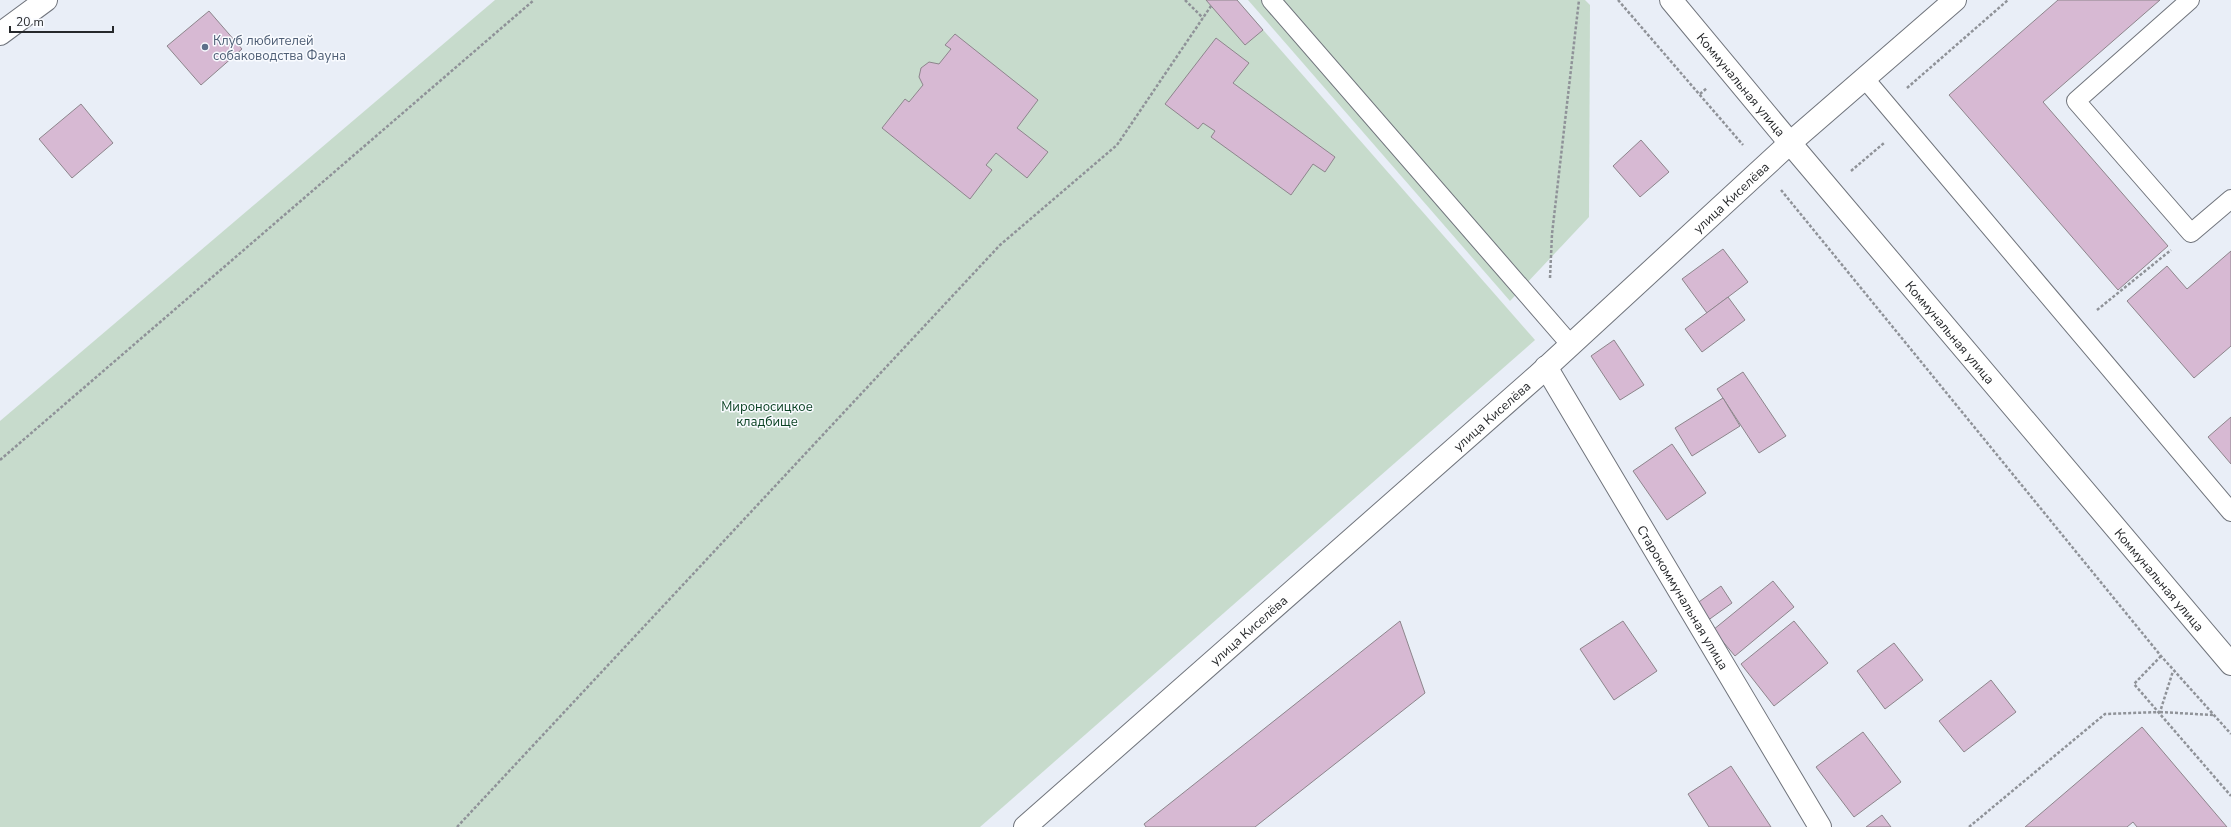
<svg xmlns="http://www.w3.org/2000/svg" width="2231" height="827" font-family="'Nunito Sans',sans-serif">
  <rect width="100%" height="100%" fill="#e9eef7"/>
  <g fill="#c7dbcc">
    <polygon points="495,0 1237,0 1535,340 980,827 0,827 0,421"/>
    <polygon points="1248,0 1585,0 1590,5 1589,217 1510,301"/>
  </g>
  <g fill="#d7b9d3" stroke="#8d858c">
    <polygon points="1206,0 1237,0 1263,30 1245,45"/>
    <polygon points="2058,0 2160,0 2043,102 2168,246 2118,290 1949,95"/>
    <polygon points="209,11 242,49 201,85 167,46"/>
    <polygon points="955,34 1038,100 1017,128 1048,152 1027,178 996,153 986,165 992,170 970,199 882,128 905,99 909,102 923,85 919,77 921,68 929,62 939,64 951,49 945,45"/>
    <polygon points="1216,38 1249,63 1233,83 1335,157 1325,172 1313,164 1291,195 1211,137 1215,131 1203,123 1198,129 1165,104"/>
    <polygon points="81,104 113,143 72,178 39,139"/>
    <polygon points="1641,140 1669,172 1640,197 1613,166"/>
    <polygon points="1723,249 1748,282 1707,313 1682,279"/>
    <polygon points="2231,251 2231,346 2194,378 2127,301 2167,266 2187,289"/>
    <polygon points="1728,297 1745,320 1702,352 1685,329"/>
    <polygon points="1614,340 1644,385 1620,400 1591,356"/>
    <polygon points="1743,372 1786,436 1759,453 1717,389"/>
    <polygon points="1723,398 1740,426 1692,456 1675,428"/>
    <polygon points="2231,417 2231,464 2208,437"/>
    <polygon points="1672,444 1706,493 1667,520 1633,471"/>
    <polygon points="1773,581 1794,607 1735,656 1713,630"/>
    <polygon points="1721,586 1732,603 1707,621 1696,604"/>
    <polygon points="1400,621 1425,693 1255,827 1146,827 1144,824"/>
    <polygon points="1623,621 1657,671 1614,700 1580,649"/>
    <polygon points="1794,621 1828,663 1774,706 1741,664"/>
    <polygon points="1894,643 1923,680 1885,709 1857,671"/>
    <polygon points="1991,680 2016,712 1964,752 1939,721"/>
    <polygon points="2142,727 2227,827 2137,827 2133,822 2127,827 2025,827"/>
    <polygon points="1863,732 1901,782 1854,817 1816,767"/>
    <polygon points="1731,766 1771,827 1709,827 1688,794"/>
    <polygon points="1882,815 1891,827 1866,827"/>
  </g>
  <g fill="none" stroke-linecap="round" stroke-linejoin="round">
    <defs>
      <g id="service">
        <polyline points="1271,0 1570,344"/>
        <polyline points="2190,0 2076,101 2191,233 2231,199"/>
        <polyline points="1865,79 2231,512"/>
      </g>
      <g id="minor">
        <polyline points="0,34 46,0"/>
        <path id="s1" d="M1546,367L1820,827"/>
        <path id="s2" d="M1025,827L1537,376L1790,143L1955,0"/>
      </g>
      <g id="secondary">
        <path id="s3" d="M1671,0L1790,143L2231,664"/>
      </g>
    </defs>
    <use href="#service" stroke="#70747c" stroke-width="20"/>
    <use href="#minor" stroke="#70747c" stroke-width="24"/>
    <use href="#secondary" stroke="#70747c" stroke-width="24"/>
    <g stroke="#8f9298" stroke-width="2.5" stroke-dasharray="3 2" stroke-linecap="butt">
      <polyline points="1185,0 1203,18"/>
      <polyline points="1618,0 1743,145"/>
      <polyline points="1907,88 2008,0"/>
      <polyline points="1700,94 1707,88"/>
      <polyline points="1851,171 1884,143"/>
      <polyline points="1781,190 2161,656 2231,734"/>
      <polyline points="1550,278 1552,234 1579,0"/>
      <polyline points="2097,310 2171,250"/>
      <polyline points="0,460 534,0"/>
      <polyline points="2161,656 2134,684 2231,796"/>
      <polyline points="2160,712 2213,715"/>
      <polyline points="457,827 1000,245 1117,145 1211,6"/>
      <polyline points="1969,827 2105,714 2160,712 2173,671"/>
    </g>
    <use href="#service" stroke="#fff" stroke-width="18"/>
    <use href="#minor" stroke="#fff" stroke-width="22"/>
    <use href="#secondary" stroke="#fff" stroke-width="22"/>
  </g>
  <circle fill="#5c6f8a" stroke="#f9fbff" stroke-width="1.5" cx="205" cy="47" r="4"/>
  <g text-anchor="middle" stroke-width="3" stroke-linejoin="round" paint-order="stroke">
    <g font-size="13" fill="#4e5e75" stroke="#f9fbff" text-anchor="start">
      <text x="213" y="45">Клуб любителей<tspan x="213" dy="15">собаководства Фауна</tspan></text>
    </g>
    <g font-size="13" fill="#26282b" stroke="#f9fbff">
      <text dy="5" stroke="none"><textPath href="#s3" startOffset="110">Коммунальная улица</textPath></text>
      <text dy="5" stroke="none"><textPath href="#s2" startOffset="946">улица Киселёва</textPath></text>
      <text dy="5" stroke="none"><textPath href="#s3" startOffset="434">Коммунальная улица</textPath></text>
      <text dy="5" stroke="none"><textPath href="#s2" startOffset="622">улица Киселёва</textPath></text>
      <text dy="5" stroke="none"><textPath href="#s3" startOffset="758">Коммунальная улица</textPath></text>
      <text dy="5" stroke="none"><textPath href="#s1" startOffset="268">Старокоммунальная улица</textPath></text>
      <text dy="5" stroke="none"><textPath href="#s2" startOffset="298">улица Киселёва</textPath></text>
    </g>
    <g font-size="13" fill="#0a4223" stroke="#f9fbff">
      <text x="767" y="411">Мироносицкое<tspan x="767" dy="15">кладбище</tspan></text>
    </g>
  </g>
  <path d="M10 26v6h103v-6" fill="none" stroke="#26282b" stroke-width="2"/>
  <text x="16" y="26" font-size="12" fill="#26282b" stroke="#f9fbff" stroke-width="3" paint-order="stroke">20 m</text>
</svg>
